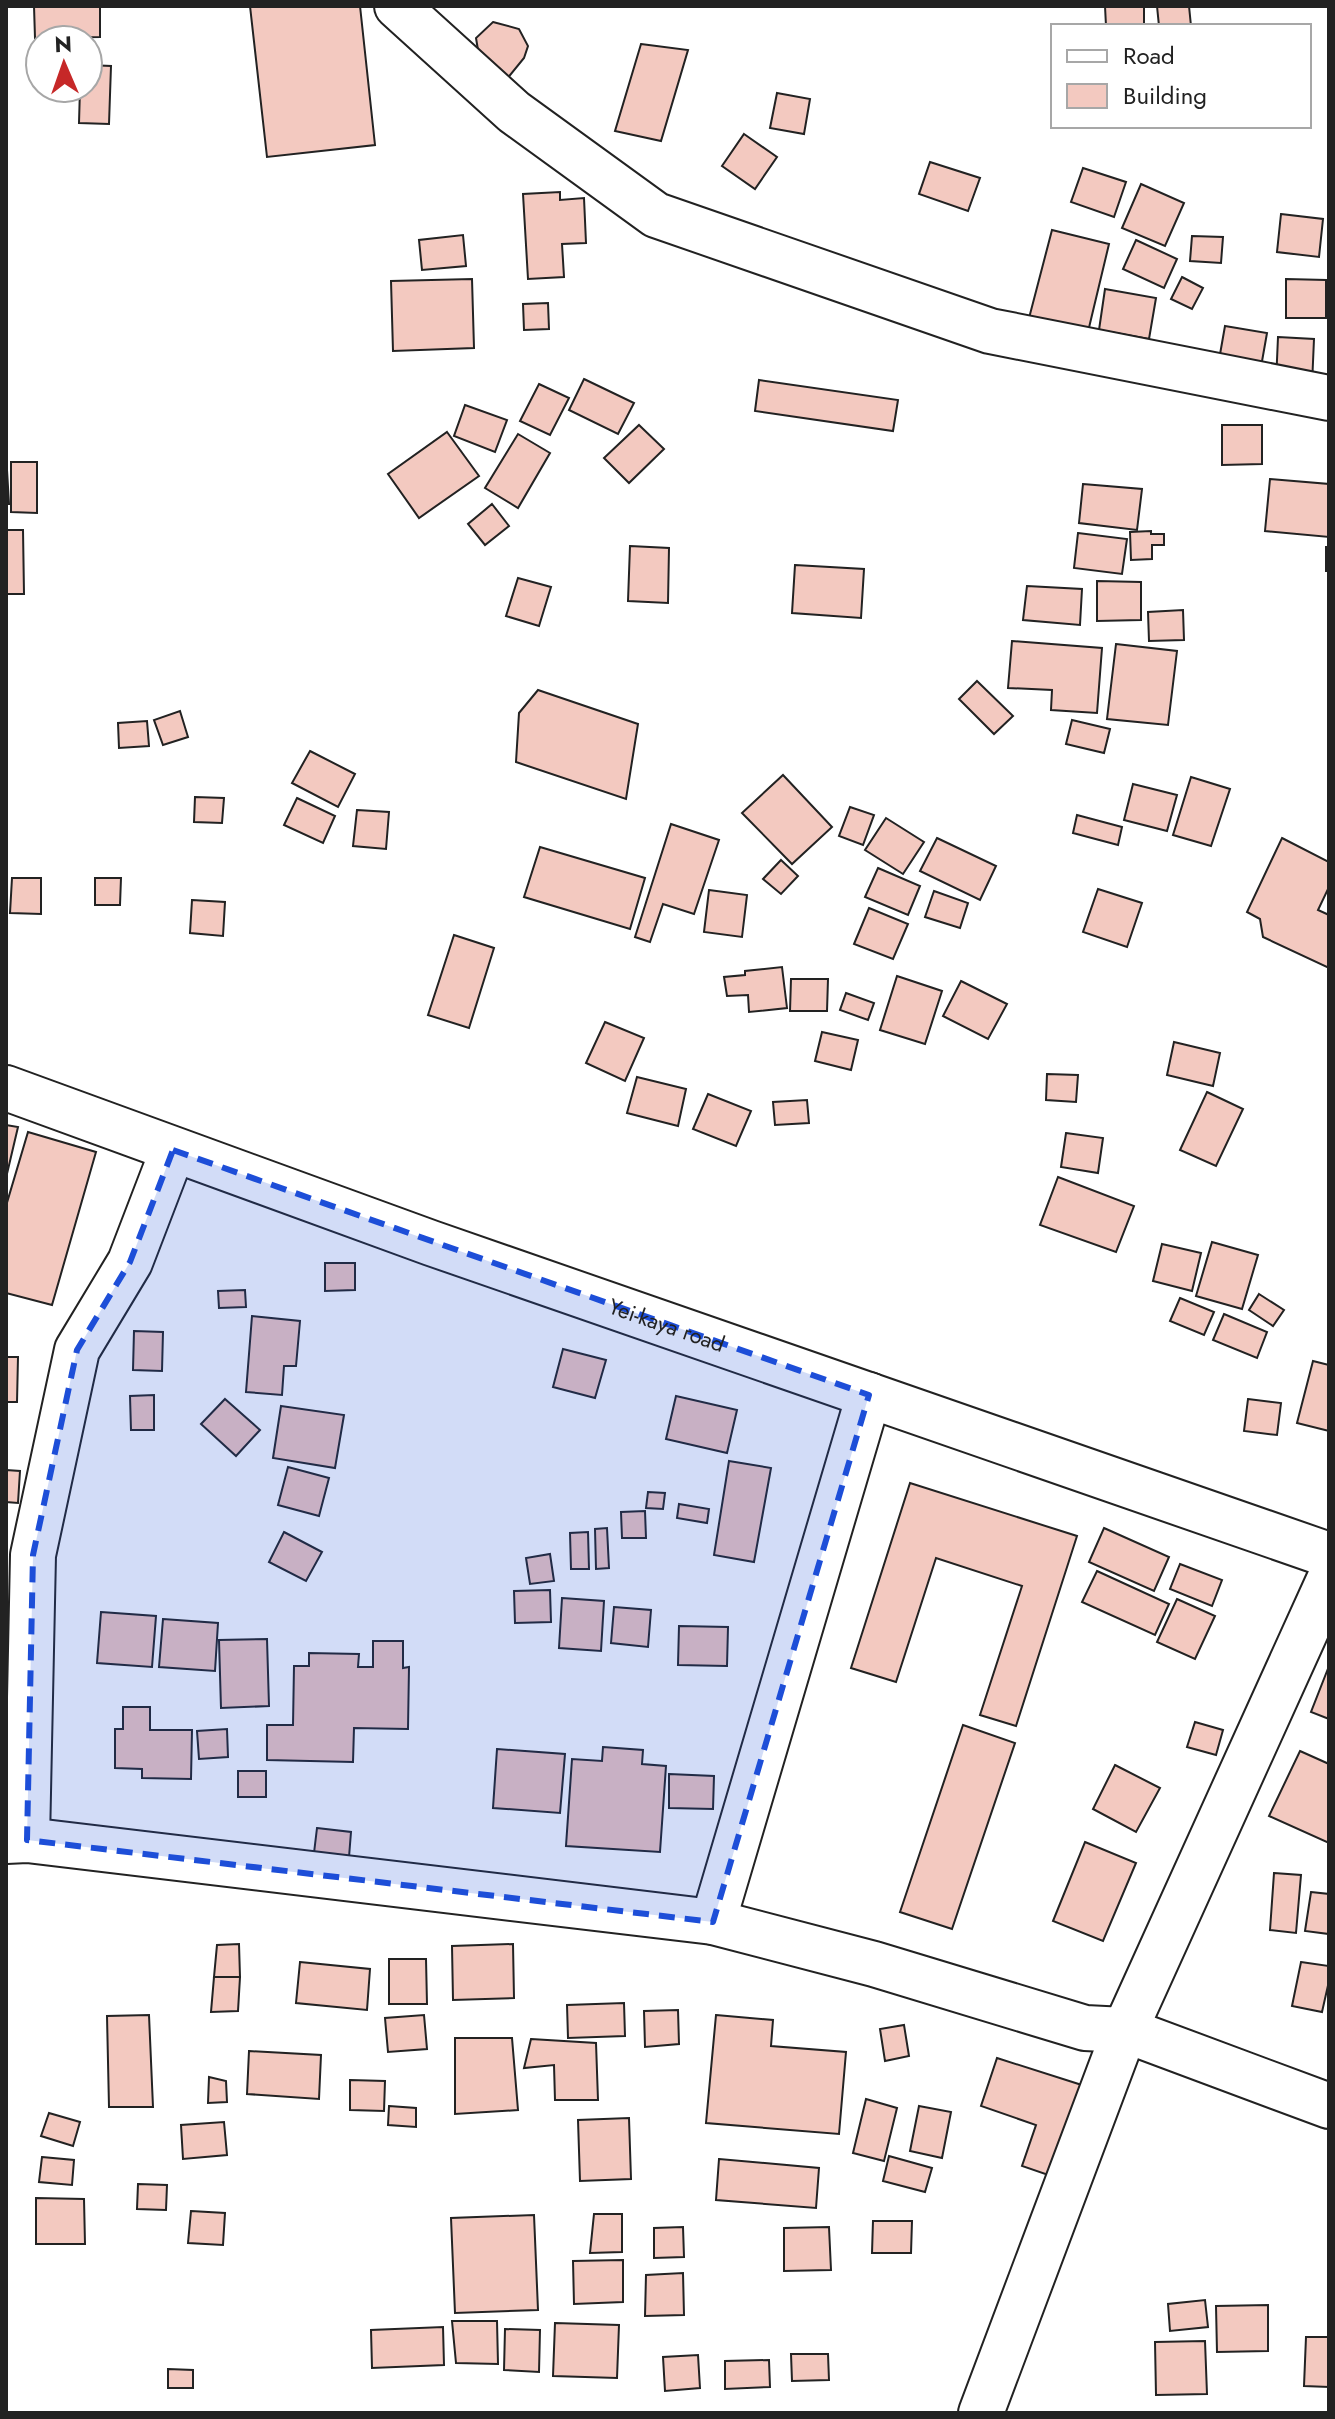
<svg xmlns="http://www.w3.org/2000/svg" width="1335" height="2419" font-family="Jost,sans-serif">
  <rect width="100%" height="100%" fill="#fff"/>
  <g fill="#f3c9c0" stroke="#222" stroke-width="2">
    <polygon points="34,6 100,6 100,37 35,38"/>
    <polygon points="250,6 360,6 375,145 267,157"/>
    <polygon points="1105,6 1144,6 1144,26 1106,26"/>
    <polygon points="1157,6 1189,6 1191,26 1159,26"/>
    <polygon points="493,22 519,29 528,46 524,58 506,80 480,62 476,38"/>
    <polygon points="641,44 688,50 661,141 615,131"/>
    <polygon points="88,65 111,66 109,124 79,123 80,88 88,88"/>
    <polygon points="777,93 810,99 804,134 770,128"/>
    <polygon points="744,134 777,157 755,189 722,166"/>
    <polygon points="930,162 980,178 968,211 919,194"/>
    <polygon points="1083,168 1126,182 1114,217 1071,202"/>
    <polygon points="1141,184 1184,203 1165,246 1122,228"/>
    <polygon points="560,192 560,200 584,198 586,243 562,244 564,277 528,279 523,194"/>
    <polygon points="1281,214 1323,219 1319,257 1277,252"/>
    <polygon points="1052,230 1109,244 1087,336 1028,322"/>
    <polygon points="463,235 466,266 422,270 419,240"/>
    <polygon points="1192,236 1223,237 1221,263 1190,261"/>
    <polygon points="1136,240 1177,259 1164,288 1123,269"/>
    <polygon points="1182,277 1203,288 1192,309 1171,299"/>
    <polygon points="472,279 474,348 393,351 391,281"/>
    <polygon points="1286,279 1326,280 1326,318 1286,318"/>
    <polygon points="1105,289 1156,298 1149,339 1099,330"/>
    <polygon points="548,303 549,329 524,330 523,304"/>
    <polygon points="1225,326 1267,333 1261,367 1219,360"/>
    <polygon points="1278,337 1314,339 1312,385 1276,383"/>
    <polygon points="584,379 634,403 618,434 569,410"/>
    <polygon points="759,380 898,400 893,431 755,411"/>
    <polygon points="539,384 569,398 550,435 520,421"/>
    <polygon points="465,405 507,420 495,452 454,436"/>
    <polygon points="639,425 664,449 629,483 604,458"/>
    <polygon points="1222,425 1262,425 1262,464 1222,465"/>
    <polygon points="447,432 479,476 419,518 388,474"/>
    <polygon points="518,434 550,453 518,508 485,488"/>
    <polygon points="6,453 9,504 6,504"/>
    <polygon points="11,462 37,462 37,513 11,512"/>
    <polygon points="1270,479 1329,484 1329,537 1265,531"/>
    <polygon points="1083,484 1142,489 1137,530 1079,523"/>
    <polygon points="492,504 509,526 485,545 468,524"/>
    <polygon points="6,530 23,530 24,594 6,594"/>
    <polygon points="1151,531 1151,534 1164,534 1164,545 1152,545 1152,559 1131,560 1130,532"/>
    <polygon points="1078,533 1127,539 1122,574 1074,568"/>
    <polygon points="630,546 669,548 668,603 628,601"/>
    <rect x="1326" y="547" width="3" height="24"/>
    <polygon points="795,565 864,569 861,618 792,613"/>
    <polygon points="518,578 551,587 539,626 506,616"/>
    <polygon points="1097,581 1141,582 1141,620 1097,621"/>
    <polygon points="1027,586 1082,589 1080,625 1023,620"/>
    <polygon points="1183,610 1184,640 1149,641 1148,612"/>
    <polygon points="1012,641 1102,648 1097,713 1051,710 1052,690 1008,688"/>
    <polygon points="1116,644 1177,651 1168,725 1107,719"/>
    <polygon points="977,681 1013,716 994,734 959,699"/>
    <polygon points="538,690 638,724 626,799 516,762 519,713"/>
    <polygon points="180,711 188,737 163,745 154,720"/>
    <polygon points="1072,720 1110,729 1104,753 1066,744"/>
    <polygon points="147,721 149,746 119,748 118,723"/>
    <polygon points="310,751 355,774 338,807 292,783"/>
    <polygon points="783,775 832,827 792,864 742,813"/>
    <polygon points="1191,777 1230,789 1211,846 1173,835"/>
    <polygon points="1133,784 1177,795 1167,831 1124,820"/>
    <polygon points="195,797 224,798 222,823 194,822"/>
    <polygon points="297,798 335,816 323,843 284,825"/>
    <polygon points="850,807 874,815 863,845 839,836"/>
    <polygon points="357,810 389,812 386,849 353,846"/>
    <polygon points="1077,815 1122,827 1118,845 1073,833"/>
    <polygon points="886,818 924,842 903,874 865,850"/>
    <polygon points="671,824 719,840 694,914 663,904 650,942 635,937"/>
    <polygon points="937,838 996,866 980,900 920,871"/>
    <polygon points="1282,838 1329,862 1329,887 1318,910 1329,915 1329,968 1263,937 1260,919 1247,912"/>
    <polygon points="540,847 645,878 630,929 524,897"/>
    <polygon points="781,860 798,876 781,894 763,879"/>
    <polygon points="878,868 920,886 908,915 865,897"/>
    <polygon points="12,878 41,878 41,914 10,913"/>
    <polygon points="95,878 121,878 120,905 95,905"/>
    <polygon points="1098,889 1142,903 1127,947 1083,932"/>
    <polygon points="709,890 747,895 742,937 704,932"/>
    <polygon points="934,891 968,903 960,928 925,917"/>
    <polygon points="192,900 225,902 223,936 190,933"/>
    <polygon points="869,908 908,924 893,959 854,944"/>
    <polygon points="454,935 494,948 469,1028 428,1015"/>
    <polygon points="782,967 787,1008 749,1012 748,995 727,996 724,977 745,975 745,971"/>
    <polygon points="897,976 942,991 925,1044 880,1030"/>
    <polygon points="791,979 828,979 827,1011 790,1011"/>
    <polygon points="961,981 1007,1004 988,1039 943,1016"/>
    <polygon points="846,993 874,1003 868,1020 840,1010"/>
    <polygon points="605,1022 644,1038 625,1081 586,1063"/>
    <polygon points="822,1032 858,1040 851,1070 815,1061"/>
    <polygon points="1174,1042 1220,1053 1213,1086 1167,1075"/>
    <polygon points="1047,1074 1078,1075 1076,1102 1046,1100"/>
    <polygon points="637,1077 686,1089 678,1126 627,1113"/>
    <polygon points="1207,1092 1243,1109 1216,1166 1180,1150"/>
    <polygon points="708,1094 751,1111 736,1146 693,1129"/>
    <polygon points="807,1100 809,1123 775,1125 773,1102"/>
    <polygon points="6,1125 18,1127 6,1178"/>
    <polygon points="28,1132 96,1152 52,1305 6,1293 6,1206"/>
    <polygon points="1066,1133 1103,1138 1098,1173 1061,1167"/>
    <polygon points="1058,1177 1134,1206 1116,1252 1040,1225"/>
    <polygon points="1212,1242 1258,1255 1242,1309 1196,1296"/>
    <polygon points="1162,1244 1201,1253 1192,1291 1153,1281"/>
    <polygon points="325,1263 355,1263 355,1290 325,1291"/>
    <polygon points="245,1290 246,1307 219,1308 218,1291"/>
    <polygon points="1259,1294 1284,1310 1273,1326 1249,1310"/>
    <polygon points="1180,1298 1214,1312 1204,1335 1170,1321"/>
    <polygon points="1224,1314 1267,1332 1257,1358 1213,1340"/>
    <polygon points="252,1316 300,1321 296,1366 284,1366 282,1395 246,1392"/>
    <polygon points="134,1331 163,1332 162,1371 133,1370"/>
    <polygon points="563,1349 606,1360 595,1398 553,1387"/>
    <polygon points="6,1357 18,1357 17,1402 6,1402"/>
    <polygon points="1313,1361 1329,1365 1329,1431 1297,1423"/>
    <polygon points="154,1395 154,1430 131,1430 130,1396"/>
    <polygon points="676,1396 737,1410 727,1453 666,1439"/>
    <polygon points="225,1399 260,1430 236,1456 201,1424"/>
    <polygon points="1248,1399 1281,1403 1277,1435 1244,1431"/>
    <polygon points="281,1406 344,1415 335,1468 273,1458"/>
    <polygon points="729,1461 771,1468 754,1562 714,1555"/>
    <polygon points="288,1467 329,1478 319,1516 278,1505"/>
    <polygon points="6,1470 20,1471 18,1503 6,1502"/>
    <polygon points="910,1483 1077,1536 1016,1726 980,1715 1022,1586 936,1558 896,1682 851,1668"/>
    <polygon points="648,1492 665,1493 663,1509 646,1508"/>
    <polygon points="679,1504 709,1509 707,1523 677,1518"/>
    <polygon points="645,1511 646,1538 622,1538 621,1512"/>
    <polygon points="607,1528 609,1568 596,1569 595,1529"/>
    <polygon points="1104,1528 1169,1557 1154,1591 1089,1562"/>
    <polygon points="284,1532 322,1552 306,1581 269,1562"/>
    <polygon points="588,1532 589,1569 571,1569 570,1533"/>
    <polygon points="550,1554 554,1581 530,1584 526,1558"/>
    <polygon points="1180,1564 1222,1580 1212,1606 1170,1589"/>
    <polygon points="1097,1571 1169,1604 1155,1635 1082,1602"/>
    <polygon points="550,1590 551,1622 515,1623 514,1591"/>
    <polygon points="562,1598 604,1601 601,1651 559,1648"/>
    <polygon points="1177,1599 1215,1616 1195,1659 1157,1642"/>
    <polygon points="614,1607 651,1610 648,1647 611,1643"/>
    <polygon points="101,1612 156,1616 152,1667 97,1663"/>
    <polygon points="163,1619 218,1623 215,1671 159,1667"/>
    <polygon points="679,1626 728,1627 727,1666 678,1665"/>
    <polygon points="267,1639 269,1706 221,1708 219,1640"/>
    <polygon points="373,1641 403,1641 403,1668 409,1667 408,1729 354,1728 353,1762 267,1760 267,1725 293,1725 294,1666 309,1666 309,1653 359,1654 358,1667 373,1667"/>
    <polygon points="1329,1666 1329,1719 1311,1712"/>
    <polygon points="123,1707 150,1707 150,1730 192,1730 191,1779 142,1778 142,1769 115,1768 115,1729 123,1729"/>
    <polygon points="1195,1722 1223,1730 1216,1755 1187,1747"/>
    <polygon points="963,1725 1015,1743 952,1929 900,1912"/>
    <polygon points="227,1729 228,1757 199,1759 197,1731"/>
    <polygon points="603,1747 643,1750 642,1764 666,1766 660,1852 566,1846 572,1759 602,1761"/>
    <polygon points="497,1749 565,1754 560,1813 493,1808"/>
    <polygon points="1300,1751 1329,1764 1329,1843 1269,1816"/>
    <polygon points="1115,1765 1160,1788 1136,1832 1093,1809"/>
    <rect x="238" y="1771" width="28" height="26"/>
    <polygon points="669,1774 714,1776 713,1809 669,1808"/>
    <polygon points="317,1828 351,1832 349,1857 314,1853"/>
    <polygon points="1085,1842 1136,1863 1103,1941 1053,1921"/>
    <polygon points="1274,1873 1301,1875 1296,1933 1270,1930"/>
    <polygon points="1311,1892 1329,1894 1329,1934 1305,1931"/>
    <polygon points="239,1944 240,1977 214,1977 217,1945"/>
    <polygon points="513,1944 514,1998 453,2000 452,1946"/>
    <polygon points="389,1959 426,1959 427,2004 389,2004"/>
    <polygon points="300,1962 370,1969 367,2010 296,2003"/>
    <polygon points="1301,1962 1329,1966 1329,1981 1322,2012 1292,2006"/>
    <polygon points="214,1977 240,1977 238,2011 211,2012"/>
    <polygon points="624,2003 625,2036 568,2038 567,2005"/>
    <polygon points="678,2010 679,2044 645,2047 644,2011"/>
    <polygon points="149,2015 153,2107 109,2107 107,2016"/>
    <polygon points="424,2015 427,2049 388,2052 385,2018"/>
    <polygon points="716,2015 773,2020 771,2046 846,2052 839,2134 706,2123"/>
    <polygon points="904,2025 909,2056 885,2061 880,2029"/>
    <polygon points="455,2038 512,2038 518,2110 455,2114"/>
    <polygon points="531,2039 596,2043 598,2100 555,2100 554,2065 524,2068"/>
    <polygon points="249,2051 321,2055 319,2099 247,2094"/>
    <polygon points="997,2058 1088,2087 1057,2178 1022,2166 1036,2125 981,2106"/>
    <polygon points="209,2077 226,2081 227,2102 208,2103"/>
    <polygon points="350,2080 385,2081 384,2111 350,2110"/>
    <polygon points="866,2099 897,2108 884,2161 853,2153"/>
    <polygon points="389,2106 416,2108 416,2127 388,2125"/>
    <polygon points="919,2106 951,2112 942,2158 910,2151"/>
    <polygon points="49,2113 80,2122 73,2146 41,2136"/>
    <polygon points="629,2118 631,2179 580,2181 578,2120"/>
    <polygon points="224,2122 227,2155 183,2159 181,2125"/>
    <polygon points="889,2156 932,2168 925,2192 883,2181"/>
    <polygon points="42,2157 74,2160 72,2185 39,2182"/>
    <polygon points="719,2159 819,2168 816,2208 716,2200"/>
    <polygon points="138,2184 167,2185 166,2210 137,2209"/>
    <polygon points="36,2198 84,2199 85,2244 36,2244"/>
    <polygon points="191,2211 225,2213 223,2245 188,2243"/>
    <polygon points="594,2214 622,2214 622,2252 590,2253"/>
    <polygon points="534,2215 538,2310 455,2313 451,2218"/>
    <polygon points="873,2221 912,2221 911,2253 872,2253"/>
    <polygon points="683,2227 684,2257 654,2258 654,2228"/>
    <polygon points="829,2227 831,2270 784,2271 784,2228"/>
    <polygon points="623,2260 623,2302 574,2304 573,2261"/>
    <polygon points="683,2273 684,2315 645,2316 646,2275"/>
    <polygon points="1205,2300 1208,2327 1170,2331 1168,2304"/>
    <polygon points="1268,2305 1268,2351 1217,2352 1216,2306"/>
    <polygon points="452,2321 497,2321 498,2364 456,2363"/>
    <polygon points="555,2323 619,2325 617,2378 553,2376"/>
    <polygon points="443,2327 444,2365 372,2368 371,2330"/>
    <polygon points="505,2329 540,2330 539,2372 504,2370"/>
    <polygon points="1306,2337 1329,2337 1329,2387 1304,2386"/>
    <polygon points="1205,2341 1207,2394 1156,2395 1155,2342"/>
    <polygon points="791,2354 828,2354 829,2380 792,2381"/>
    <polygon points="698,2355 700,2388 665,2391 663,2357"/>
    <polygon points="769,2360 770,2387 725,2389 725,2361"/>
    <polygon points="168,2369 193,2370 193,2388 168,2388"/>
  </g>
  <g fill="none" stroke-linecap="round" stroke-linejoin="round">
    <defs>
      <g id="minor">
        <polyline points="397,6 514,112 656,215 990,331 1329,398"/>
        <polyline points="27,1840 33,1555 77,1350 130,1262 173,1150"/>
        <polyline points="6,1841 27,1840 713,1922 874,1964 1085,2028 1125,2030 1329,2106"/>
        <polyline points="713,1922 869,1395"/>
        <polyline points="981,2413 1125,2030 1329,1580"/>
      </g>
      <g id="primary">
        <path id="s1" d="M6,1088L431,1243L1329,1555"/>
      </g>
    </defs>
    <use href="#minor" stroke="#222" stroke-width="48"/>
    <use href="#primary" stroke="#222" stroke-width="48"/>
    <use href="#minor" stroke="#fff" stroke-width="44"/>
    <use href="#primary" stroke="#fff" stroke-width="44"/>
  </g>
  <path fill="#1d4ed8" fill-opacity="0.2" stroke="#1d4ed8" stroke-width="6" stroke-dasharray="16 10" stroke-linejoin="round" d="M173,1150L869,1395L713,1922L27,1840L33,1555L77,1350L130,1262Z"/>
  <g text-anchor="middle" stroke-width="6" stroke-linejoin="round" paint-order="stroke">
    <g font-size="22" fill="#222" stroke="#fff">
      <text dy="8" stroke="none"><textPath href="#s1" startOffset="702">Yei-kaya road</textPath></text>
    </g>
  </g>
  <rect width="1335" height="2419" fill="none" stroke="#222222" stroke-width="16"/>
  <rect x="1051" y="24" width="260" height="104" fill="#ffffff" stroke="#a7a7a7" stroke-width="2"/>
  <rect x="1067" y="50" width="40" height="12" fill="#ffffff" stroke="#a7a7a7" stroke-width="2"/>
  <text x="1123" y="64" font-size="24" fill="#222222">Road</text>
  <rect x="1067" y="84" width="40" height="24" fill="#f3c9c0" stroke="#a7a7a7" stroke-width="2"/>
  <text x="1123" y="104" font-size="24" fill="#222222">Building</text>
  <g transform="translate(64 64) rotate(358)"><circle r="38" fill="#ffffff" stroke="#a7a7a7" stroke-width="2"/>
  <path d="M0-6L14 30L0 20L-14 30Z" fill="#c62828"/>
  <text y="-12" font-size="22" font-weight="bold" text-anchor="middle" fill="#222222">N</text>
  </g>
</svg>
